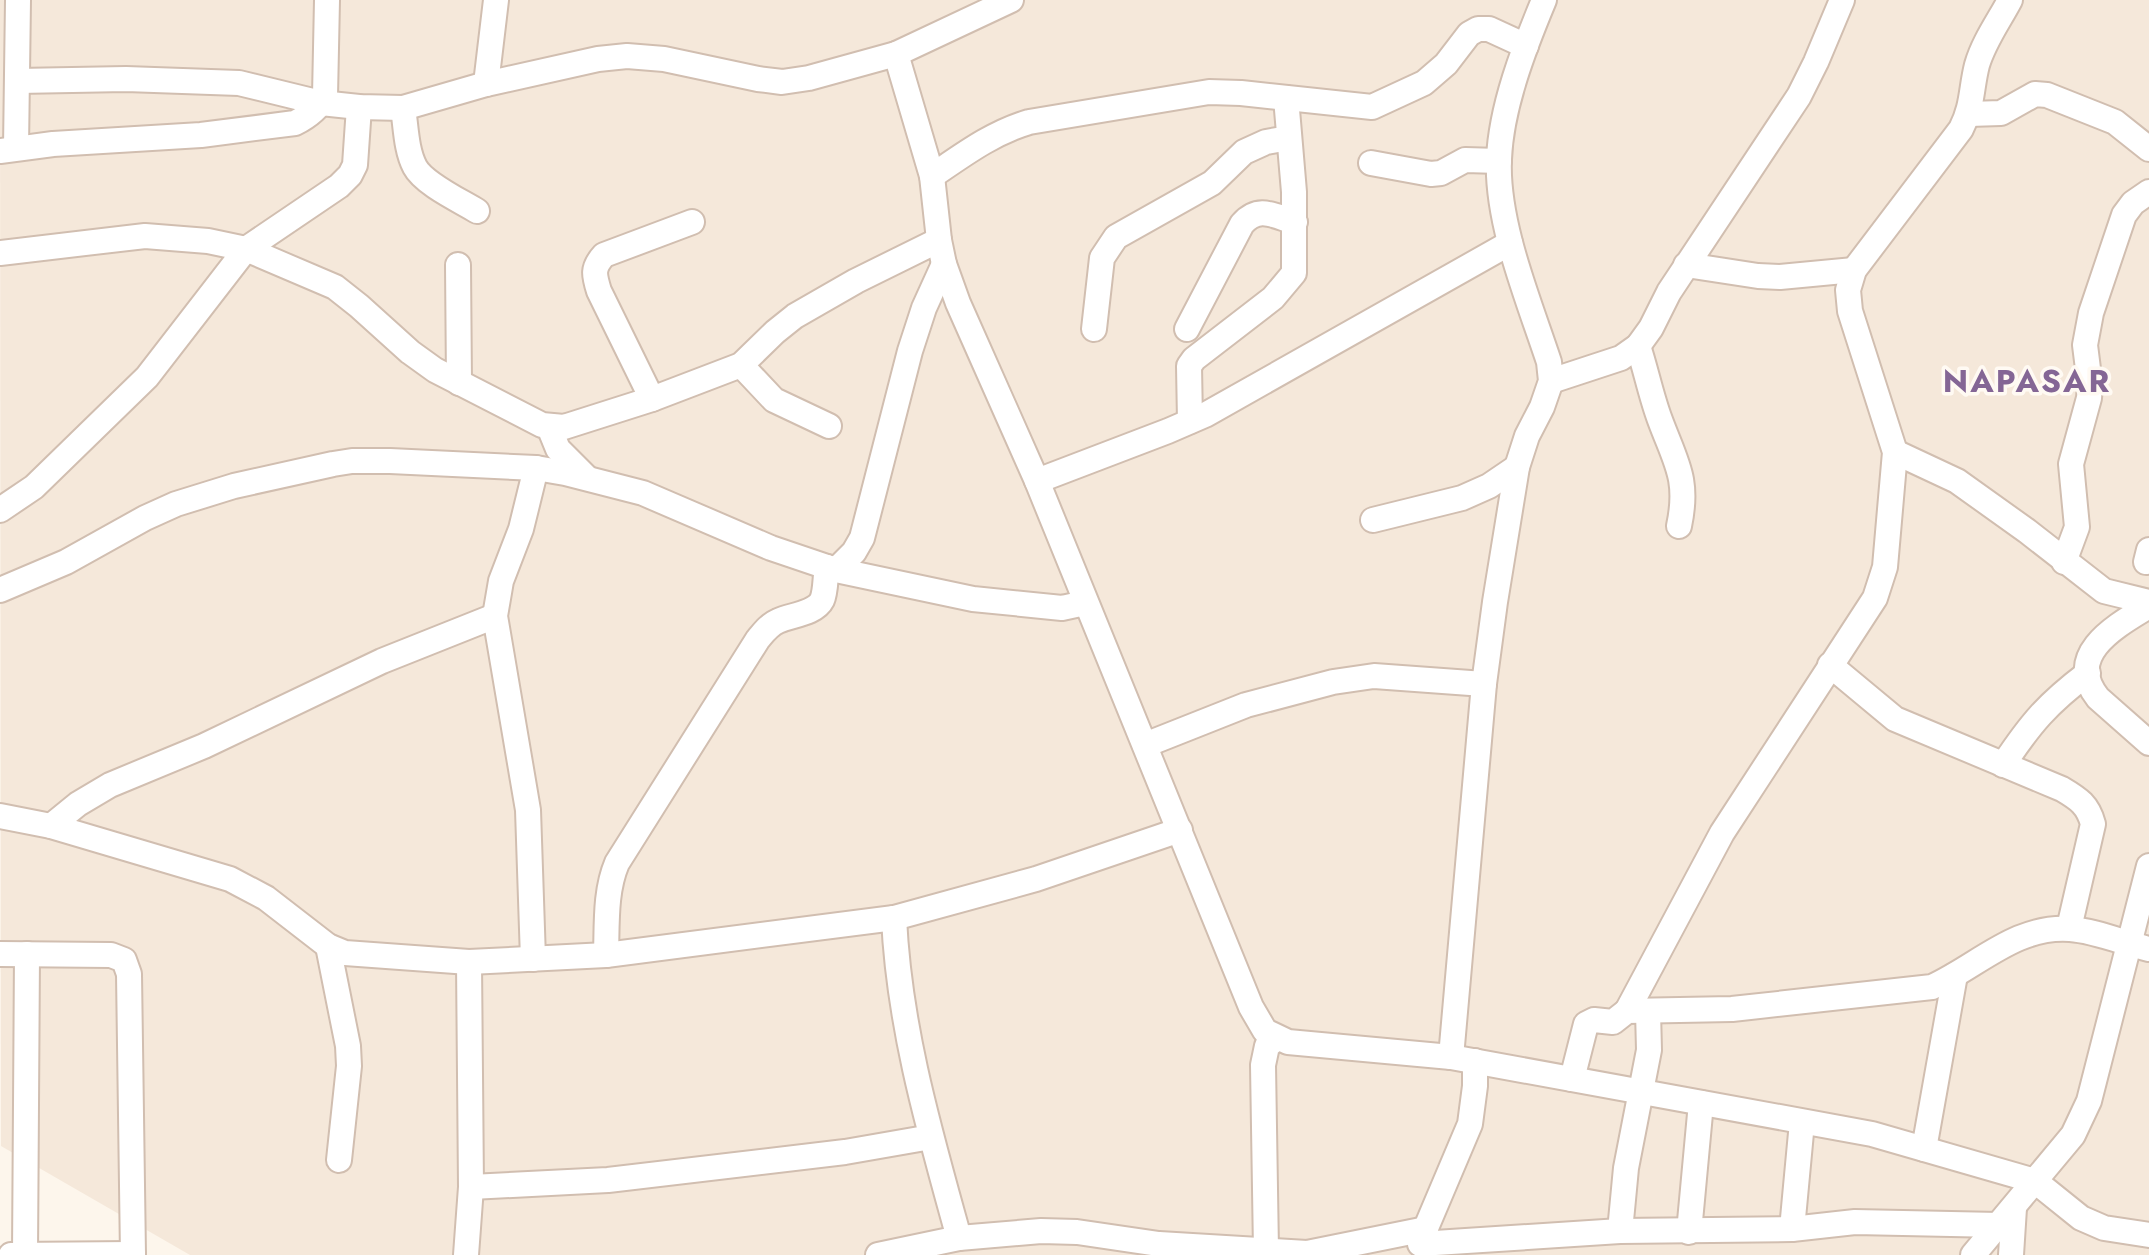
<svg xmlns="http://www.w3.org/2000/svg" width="2149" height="1255" font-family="Jost,sans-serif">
  <rect width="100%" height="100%" fill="#fdf6ec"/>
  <polygon fill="#f5e8da" points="0,0 2149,0 2149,1255 190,1255 1,1146"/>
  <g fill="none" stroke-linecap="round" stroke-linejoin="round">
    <defs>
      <g id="minor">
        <polyline points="896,54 932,176 939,240 944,264 958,303 1037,481 1251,1007 1265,1031 1288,1042 1451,1057 1872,1134 2035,1181 2081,1218 2104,1228 2149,1235"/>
        <polyline points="18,81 126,79 239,83 321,103 359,107 403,108 486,84 598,59 627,56 664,59 758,79 782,82 809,78 896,54 1011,0"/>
        <polyline points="486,84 496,0"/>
        <path d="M403,108C406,127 406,150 415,167C424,184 461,201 477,211"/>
        <polyline points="1969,114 2001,113 2035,94 2047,95 2115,122 2149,149"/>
        <polyline points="16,148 18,0"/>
        <path d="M0,151L53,144L201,135L295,123C307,117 318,109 325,96L327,0"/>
        <polyline points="1371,163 1431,174 1441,173 1465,160 1499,161"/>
        <path d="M932,176C963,155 992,133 1029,122L1209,92L1241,93L1372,107L1424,83L1446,64L1469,34L1478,29H1489L1526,46"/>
        <polyline points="0,253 145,236 208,241 246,249 335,287 359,306 410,352 435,370 542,425 564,427 652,399 741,365 775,332 795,316 856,281 939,240"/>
        <polyline points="458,265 459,383"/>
        <polyline points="1686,265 1758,276 1780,277 1854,270"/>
        <polyline points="1094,329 1102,258 1116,237 1212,183 1244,152 1266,142 1289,138"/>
        <path d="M1187,329L1242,224C1259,205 1274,216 1295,222"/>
        <path d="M1638,346C1646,370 1651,396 1660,420C1676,463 1689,479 1679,526"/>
        <polyline points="741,365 774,400 829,426"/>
        <polyline points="1551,381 1621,358 1638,346 1651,328 1669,292 1799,96 1816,62 1842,0"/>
        <path d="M652,399L599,291C594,275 592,268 604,255L692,222"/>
        <polyline points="1190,421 1189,366 1194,359 1273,298 1294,273 1294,192 1286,98"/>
        <polyline points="549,427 558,449 585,476"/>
        <polyline points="1895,452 1957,481 2027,531 2104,591 2149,602"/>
        <polyline points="1037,481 1168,431 1205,415 1510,243"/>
        <polyline points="0,510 34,487 147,377 246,249 339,186 350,175 355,165 359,107"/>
        <polyline points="1373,520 1462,498 1489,486 1517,467"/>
        <polyline points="2064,562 2077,527 2071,464 2089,398 2090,385 2085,345 2091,313 2124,215 2133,203 2149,192"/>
        <polyline points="2146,562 2149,550"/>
        <polyline points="836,570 854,552 862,538 910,351 924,308 944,264"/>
        <polyline points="0,590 66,562 145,518 176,504 234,486 333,464 352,461 390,461 536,468 565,473 643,493 771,548 836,570 973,599 1062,608 1085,603"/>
        <path d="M2149,606C2118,625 2063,654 2098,698L2149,743"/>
        <path d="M1830,665L1895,719L2062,789C2079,799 2088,805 2093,824L2069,928"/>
        <polyline points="1145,745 1246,705 1333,682 1374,676 1484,684"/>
        <path d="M2003,765C2031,723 2047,704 2088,673"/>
        <polyline points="0,816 51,826 230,879 266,898 328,946 345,953 469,962 606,955 894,918 1036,879 1180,830"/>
        <polyline points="51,826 78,804 110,785 204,746 382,661 495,616"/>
        <path d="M894,918C899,1028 930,1133 959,1238"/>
        <polyline points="328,946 348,1046 349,1066 339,1160"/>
        <polyline points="0,954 111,955 124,960 129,974 133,1255"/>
        <path d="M606,955C607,924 605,891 617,863L758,639C764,632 769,625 778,621C790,615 815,614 822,600C826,591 825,577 827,567"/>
        <polyline points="533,959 528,810 495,616 501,581 521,529 536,468"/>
        <path d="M1627,1011L1722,833L1875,598L1885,567L1895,452L1850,311L1848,290L1854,270L1961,129C1973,106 1971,88 1977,65C1984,41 1999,21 2010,0"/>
        <path d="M1451,1057L1484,684L1495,602L1517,467L1527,436L1542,407L1551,381L1549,362C1529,301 1496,223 1499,159C1501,107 1524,48 1544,0"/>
        <path d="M1572,1079L1586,1024L1594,1020L1613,1022L1627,1011L1732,1009L1932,987C1978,966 2016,925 2070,929C2097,931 2123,943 2149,949"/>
        <polyline points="1924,1149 1955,975"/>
        <polyline points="471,1187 608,1180 845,1152 931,1137"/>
        <polyline points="1792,1229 1802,1122"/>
        <polyline points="1620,1231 1626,1168 1649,1050 1648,1011"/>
        <polyline points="1689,1232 1701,1103"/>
        <polyline points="1420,1242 1470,1124 1475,1086 1475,1061"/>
        <polyline points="1420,1244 1620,1231 1792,1229 1855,1222 1999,1225"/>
        <polyline points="1266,1251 1263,1065 1267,1046 1277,1038"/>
        <polyline points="11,1255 133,1254"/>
        <polyline points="25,1255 27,954"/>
        <polyline points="466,1255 471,1187 469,962"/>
        <polyline points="878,1255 959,1238 1041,1231 1077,1232 1159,1244 1307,1253 1426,1229"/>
        <polyline points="1973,1255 2073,1135 2089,1101 2149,866"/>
        <polyline points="2011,1255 2014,1208"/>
      </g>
    </defs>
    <use href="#minor" stroke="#d1beb0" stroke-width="28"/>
    <use href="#minor" stroke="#fff" stroke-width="24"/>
  </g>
  <g text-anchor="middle" stroke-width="7" stroke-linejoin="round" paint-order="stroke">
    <g font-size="32" font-weight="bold" letter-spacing="2" fill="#846695" stroke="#fffaf3">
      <text x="2027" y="392">NAPASAR</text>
    </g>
  </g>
</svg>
